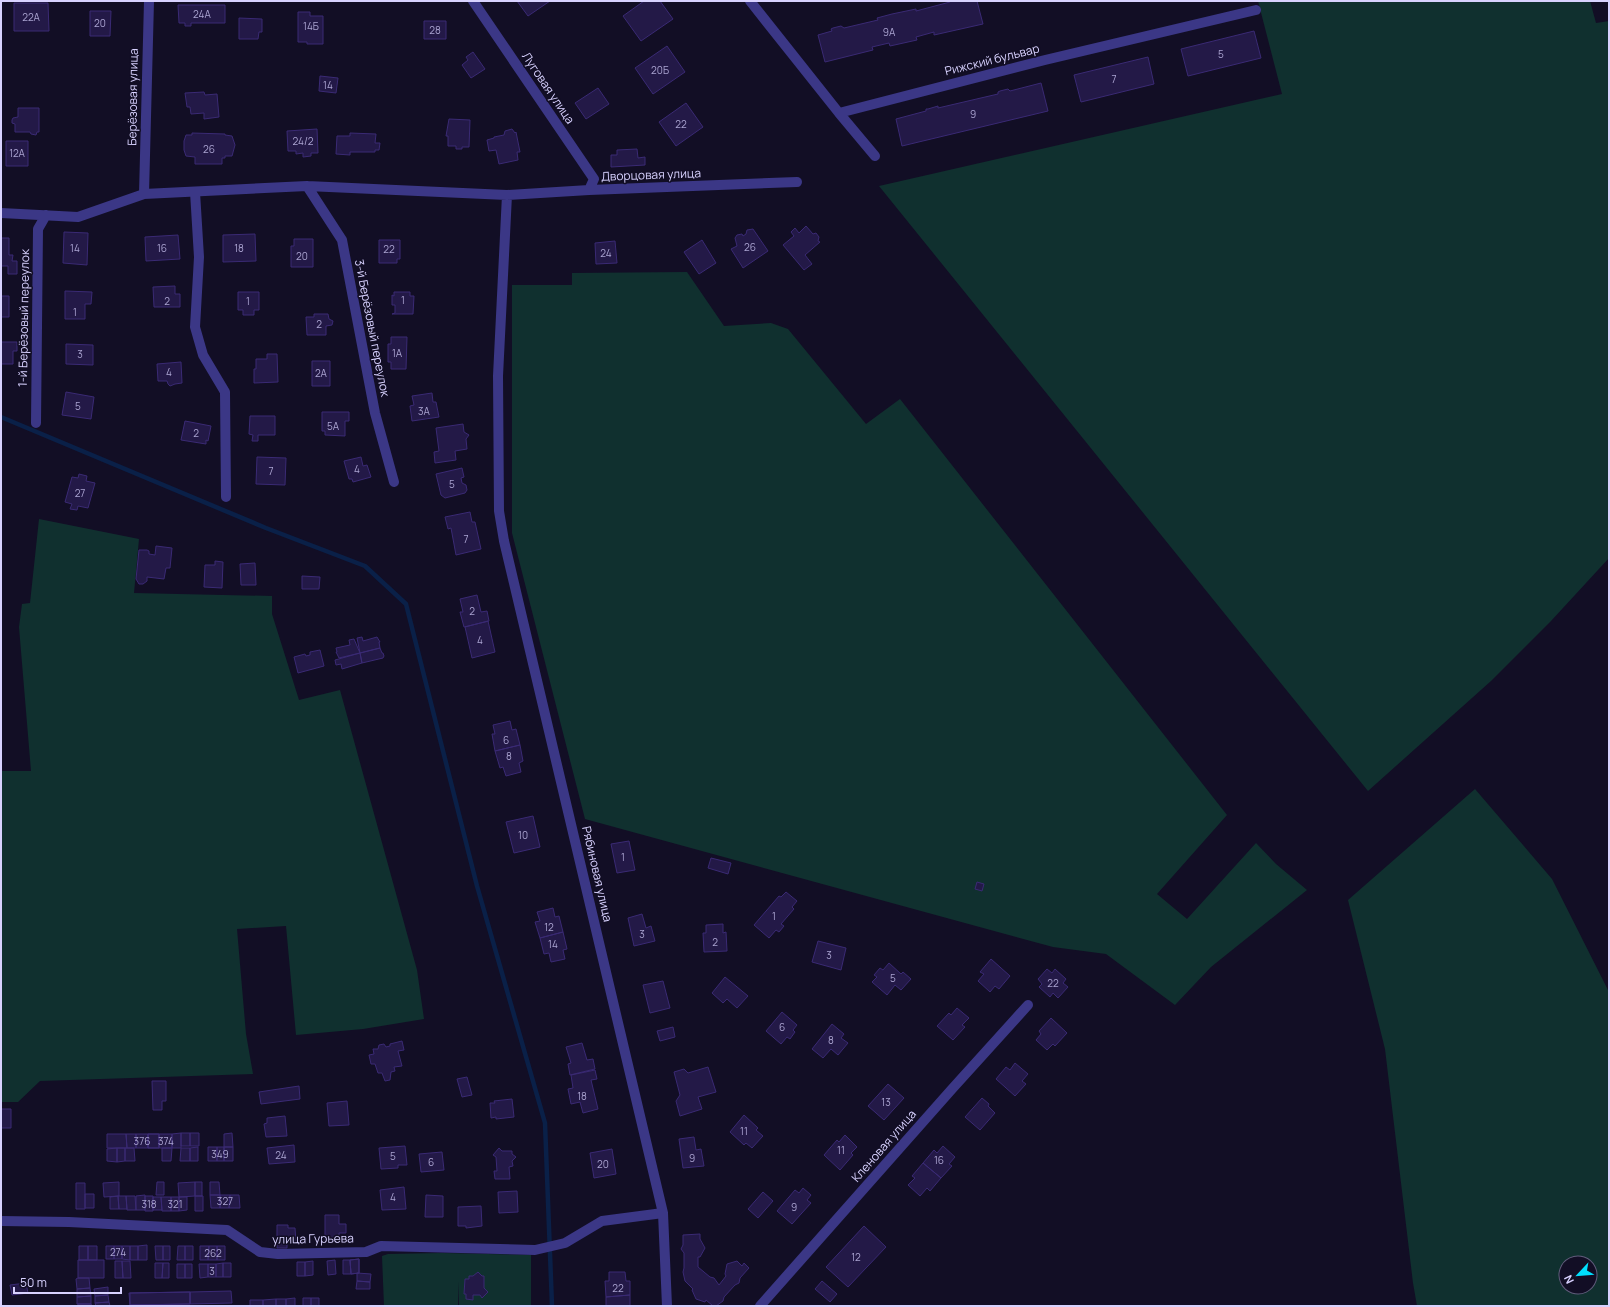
<svg xmlns="http://www.w3.org/2000/svg" width="1610" height="1307" font-family="Manrope,sans-serif">
  <style>
    .green { fill: #10302f; fill-rule: evenodd }
    .lines { fill: none; stroke-linecap: round; stroke-linejoin: round }
    .stream { stroke: #0a2048; stroke-width: 4.5 }
    .building { fill: #231947; stroke: #3a2a74 }
    .minor { stroke: #3b3786; stroke-width: 10 }
    .labels { text-anchor: middle; stroke-width: 3; stroke-linejoin: round; paint-order: stroke }
    .number-label { font-size: 10px; fill: #aba4d1 }
    .street-label { font-size: 12px; fill: #d8d2ff; stroke: #120e25 }
  </style>
  <rect width="100%" height="100%" fill="#120e25"/>
  <path class="green" d="M1258,1H1590L1596,23L1609,21V558L1551,621L1491,681L1368,791L879,186L1282,94Z
    M687,272L724,326L771,323L788,329L866,424L900,399L1227,815L1157,894L1187,919L1256,843L1276,864L1307,890L1211,967L1175,1005L1106,954L1053,947L585,819L512,533V285H572V273Z
    M39,519L139,539L134,593L272,596V614L299,700L340,690L417,970L424,1019L363,1029L296,1035L286,926L237,929L246,1034L253,1074L40,1081L18,1102H1V771H31L19,627L22,604L30,603Z
    M1475,789L1552,879L1609,992V1306H1417L1413,1283L1385,1049L1348,900ZM1566,1263H1590V1287H1566Z
    M442,1253L531,1255V1306H459L458,1281V1306H384L382,1256L388,1254Z"/>
  <g class="lines">
    <path class="stream" d="M1,417L266,528L365,566L406,604L477,886L545,1123L552,1306"/>
  </g>
  <path class="building" d="M517,1H550L528,16Z
    M644,1H660L673,19L641,41L623,16Z
    M950,1H977L983,24L934,35V32L916,37L917,40L890,46L889,43L872,47L873,50L825,62L818,35L832,31L831,29L833,28L841,26L844,28L878,20L877,18L892,14L916,9V11L950,2Z
    M14,3H48L49,31H14Z
    M178,5H225V23H191V26H185V23H179Z
    M90,11H111L110,36H90Z
    M298,12H310V16H323V44H307V42H298Z
    M239,18L262,19V32H259L258,39H239Z
    M424,21H446V39H424Z
    M1254,31L1261,58L1188,76L1181,49Z
    M667,46L685,72L653,94L635,68Z
    M473,52L485,69L471,78L462,65L468,60L466,57Z
    M1148,57L1154,84L1081,102L1074,75Z
    M320,76L338,78L336,93L319,91Z
    M1041,83L1048,111L902,146L896,119L926,111V109H928L938,106V108L998,94V92L1000,91L1008,89L1010,91Z
    M598,88L609,104L586,119L575,103Z
    M204,92L205,95L217,94L219,117L204,119V113L191,114L190,107H187L185,93Z
    M686,103L703,127L676,146L659,122Z
    M18,108H39V132H37L36,135L31,134L30,132H15V124L12,123V120L13,118L18,117Z
    M449,119L470,120L469,147H462V149H456V146H448V136H446Z
    M317,129L318,153H311V156L303,157V153L296,154V151H288L287,131Z
    M512,129L515,133L516,132L520,152H517L518,160L499,164L496,150L489,151L487,140L494,138V137L504,135L505,131Z
    M192,133L225,134V135L232,136L235,145L232,156H225V158H222V164H195V157L186,156L184,150V141L186,135H192Z
    M350,133L376,134L375,143H380L379,150H375V152H350V155L336,154L337,136H350Z
    M6,141H28V166H6Z
    M637,149L638,158L645,157V165L611,167V155H617V150Z
    M806,226L813,234L816,233L819,237L818,241L820,242L805,255L812,264L804,270L783,245L794,236L791,232L795,228L799,233Z
    M753,229L768,251L743,268L731,249L737,246L735,238L737,235L742,234L743,236L746,234L747,230Z
    M64,232L88,233L87,265L63,263Z
    M255,234L256,261L223,262V235Z
    M178,235L180,259L146,261L145,237Z
    M1,238H9V255H13L12,261H17V274H8V266H1Z
    M294,239H313V267H291V246H294Z
    M379,240H400V259H397V263H379Z
    M702,240L716,263L699,274L684,252Z
    M615,241L617,263L596,264L595,243Z
    M175,286V294H180V307H154L153,287Z
    M65,291L92,292L91,304H85V319H65Z
    M238,292H259V310H254V315H243V310H238Z
    M394,292H410V296H414L413,314H392L395,313V305H392V295L394,296Z
    M1,296H9V317H1Z
    M314,314H328L329,319L333,321L332,325L326,326V335H307L306,317H314Z
    M391,337H407L406,369H391V362H388V344H391Z
    M1,342H17V351H13V364H1Z
    M66,344L93,345V365L66,364Z
    M267,354H277L278,382L254,383V369H256V359H267Z
    M312,361H330V386H312Z
    M181,362L182,383L175,384L170,386L168,384L167,381H158L157,364Z
    M66,392L94,397L91,419L62,415Z
    M432,393L433,402H436L439,417L412,421L410,406L414,405L412,396Z
    M322,412H349V421H345V436L325,435V431H322Z
    M250,416H275V435H258V441H252L253,435L249,434Z
    M185,421L211,426L208,441L206,440V444L181,440Z
    M463,424L464,432L469,435L466,439L467,449L455,451L456,460L435,463L434,452L439,451L436,428Z
    M257,457L286,458L285,485L256,484Z
    M361,457L363,466L367,465L371,477L353,482L352,479H349L344,461Z
    M462,468L464,477L461,478L462,483L466,485L467,490L465,493L445,498L441,495L436,474Z
    M79,474L87,476L86,481L95,483L88,508L78,506L77,510L70,509L72,504L65,502L72,477L78,478Z
    M470,512L472,522H475L481,549L456,555L451,528L448,529L445,517Z
    M156,546L172,548L170,568H166L164,579L147,577V581L143,584H139L136,579L139,550H147L149,551V554L155,555Z
    M215,561L223,562L222,588L204,587L205,565H215Z
    M255,563L256,585H241L240,564Z
    M302,576L320,577L319,589H302Z
    M477,595L481,612L487,611L489,621L464,627L460,612H463L460,599Z
    M488,621L495,652L472,658L465,627Z
    M362,637L363,641L377,637L380,642H379L380,648L360,653L357,638Z
    M354,639L360,653L339,658L336,652H337L336,648L350,645L349,640Z
    M380,648L382,653H383L384,656L383,658L362,663L360,653Z
    M320,650L324,666L298,673L294,657L305,654L306,656L310,655V652Z
    M360,653L362,663L342,669L341,664L336,665L335,660Z
    M510,721L512,730L516,729L520,745L495,751L492,734H495L493,725Z
    M520,745L523,761L519,763L521,772L506,776L503,767L500,768L495,751Z
    M533,816L540,847L514,853L506,822Z
    M629,841L635,870L617,873L611,844Z
    M711,858L731,863L728,874L708,868Z
    M977,882L984,884L982,891L975,889Z
    M786,892L797,901L792,907L794,909L781,924L784,926L779,932L776,930L769,938L754,925L779,896L781,897Z
    M553,908L555,917L559,916L563,932L540,938L535,922L540,921L537,912Z
    M642,914L646,928L651,926L655,941L634,946L628,918Z
    M723,924V933L726,932L727,951L704,952L703,933H706V925Z
    M563,932L567,949L563,950L565,959L551,962L549,953L544,954L540,938Z
    M818,941L846,948L841,970L812,962Z
    M991,959L1010,976L999,989L995,986L990,992L978,981L984,974L980,972Z
    M889,963L901,974L903,972L911,979L901,990L895,985L887,995L872,982L877,977L874,975L880,968L883,970Z
    M1047,969L1052,973L1055,969L1066,979L1063,983L1068,987L1058,998L1053,993L1050,997L1039,987L1042,984L1038,979Z
    M725,977L748,996L737,1008L727,999L723,1003L712,993Z
    M663,981L670,1008L650,1013L643,985Z
    M957,1008L969,1018L962,1025L965,1027L953,1040L937,1026L949,1013L951,1015Z
    M782,1012L797,1025L793,1030L795,1032L790,1039L787,1037L781,1044L766,1031Z
    M1051,1018L1067,1033L1055,1046L1053,1044L1047,1050L1036,1040L1041,1034L1039,1031Z
    M832,1024L844,1034L841,1038L848,1043L838,1055L831,1049L823,1058L812,1049Z
    M673,1027L675,1037L660,1041L657,1031Z
    M402,1041L404,1050L398,1051L402,1066L394,1067L395,1071L391,1072L390,1080L385,1081L382,1073H378L375,1064H371L369,1055L374,1054L373,1049H378L379,1045L384,1044L386,1047L390,1046V1044Z
    M582,1043L587,1060L593,1059L595,1069L570,1075L568,1064L571,1063L566,1047Z
    M1015,1063L1028,1074L1022,1081L1026,1084L1015,1096L996,1079L1006,1067L1010,1070Z
    M708,1067L716,1092L698,1097L702,1109L680,1116L676,1101L680,1095L674,1072L684,1069L688,1073Z
    M595,1070L597,1079L591,1080L598,1109L583,1113L580,1102L571,1104L568,1089L573,1088L571,1075Z
    M467,1077L472,1095L462,1097L457,1079Z
    M152,1081H166V1101H162V1110H153Z
    M888,1084L904,1098L884,1120L868,1106Z
    M299,1086L300,1099L261,1104L259,1092Z
    M982,1098L989,1104L988,1106L995,1113L980,1130L965,1117Z
    M512,1099L514,1117L496,1119V1117L491,1118L490,1103H495L494,1101Z
    M347,1101L349,1125L329,1126L327,1103Z
    M1,1109H11V1128H1Z
    M744,1115L758,1128L756,1130L763,1136L752,1148L746,1143L744,1145L730,1132Z
    M285,1116L287,1136L266,1137L264,1124L267,1123V1118Z
    M181,1133V1148H172V1134Z
    M181,1133H190V1146H181Z
    M190,1133H199V1146H190Z
    M232,1133L233,1147H224V1134Z
    M107,1134H126L127,1148H107Z
    M126,1134H136V1148H127Z
    M136,1134H148V1148H136Z
    M148,1134H159V1148H148Z
    M148,1134H159V1148H148Z
    M159,1134H172V1148H159Z
    M845,1135L857,1147L851,1153L853,1155L840,1170L824,1155L837,1140L839,1142Z
    M694,1137L696,1150L701,1149L704,1166L683,1168L679,1139Z
    M294,1145L295,1162L269,1164L267,1148Z
    M405,1146L407,1165H398V1168L381,1169L379,1148Z
    M943,1146L955,1157L949,1164L952,1166L941,1178L923,1163L934,1150L937,1153Z
    M198,1147V1161H190V1148Z
    M208,1147H217V1161H208Z
    M217,1147H224V1161H217Z
    M224,1147H233V1161H224Z
    M117,1148V1162L107,1161V1149Z
    M117,1148H125V1161L117,1162Z
    M125,1148H134L135,1161H125Z
    M162,1148H172L171,1161H162Z
    M181,1148H190V1161H180Z
    M499,1148L502,1151H512V1154L516,1157L512,1161L513,1166L509,1167L510,1179H495L494,1171H497L496,1157L493,1155Z
    M612,1149L616,1174L594,1178L590,1153Z
    M442,1152L444,1170L421,1172L419,1154Z
    M923,1163L941,1178L930,1191L927,1188L920,1196L908,1185L915,1178L912,1176Z
    M119,1182V1196L104,1197L103,1183Z
    M157,1182H164V1195H156Z
    M195,1182H202V1196H195Z
    M195,1182V1196L179,1197L178,1183Z
    M210,1182H219L220,1195H210Z
    M76,1183H85V1209H76Z
    M404,1187L406,1209L382,1210L380,1190Z
    M803,1188L811,1195L807,1200L811,1203L792,1224L777,1211L795,1190L799,1193Z
    M517,1191L518,1212L499,1213L498,1192Z
    M763,1192L773,1201L758,1218L748,1209Z
    M85,1194H94V1208H85Z
    M145,1195V1210H136V1196Z
    M210,1195H220V1208H211Z
    M220,1195H230L229,1208H220Z
    M230,1195H239L240,1208H229Z
    M426,1195L443,1196V1217H425Z
    M118,1196H126L127,1209H119Z
    M118,1196L119,1209H110V1197Z
    M126,1196H135L136,1210H127Z
    M145,1196H153V1211H145Z
    M195,1196H203V1211H195Z
    M153,1197H161L162,1210H153Z
    M161,1197H171V1211H162Z
    M171,1197H179V1211H171Z
    M179,1197H187V1210L179,1211Z
    M481,1206L482,1226L466,1228V1226H458V1207Z
    M325,1215H339V1224H346V1233H339V1242H325Z
    M277,1225H288V1228H295L296,1242H287V1248H277Z
    M864,1226L886,1247L848,1287L826,1267Z
    M700,1234V1239L705,1248L700,1257H698V1267L710,1277L714,1278L719,1285L726,1276L725,1274L727,1264L737,1261L742,1266L744,1263L749,1268L740,1278L739,1283L735,1285L724,1297L723,1301L716,1306H713L706,1300L705,1302L696,1299L692,1290L693,1289L685,1281L683,1272L684,1268V1253L681,1249L683,1245V1235Z
    M147,1245V1260H138V1246Z
    M79,1246H88V1260H79Z
    M88,1246H97V1260H88Z
    M106,1246H114V1259H106Z
    M114,1246H122V1259H114Z
    M122,1246H130V1260L122,1259Z
    M130,1246H138V1260H130Z
    M155,1246H163V1260H156Z
    M163,1246H170V1260H163Z
    M178,1246H185V1260H177Z
    M185,1246H193V1260H185Z
    M200,1246H209L208,1260H200Z
    M209,1246H217V1260H208Z
    M217,1246H225V1260H217Z
    M359,1259V1273L351,1274L350,1260Z
    M359,1259V1273L351,1274L350,1260Z
    M78,1260H104V1278H78Z
    M335,1260L336,1274L328,1275L327,1261Z
    M343,1260H350L351,1274H343Z
    M115,1261H122L123,1278H115Z
    M122,1261H130L131,1278H123Z
    M313,1261V1275L305,1276V1262Z
    M297,1262H305V1276H297Z
    M155,1263H163L162,1278H155Z
    M163,1263H169V1278H162Z
    M223,1263H231V1277H223Z
    M223,1263V1277H216V1264Z
    M177,1264H185V1278H177Z
    M185,1264H192V1278H185Z
    M199,1264H208V1277L200,1278Z
    M208,1264H216V1277H208Z
    M478,1272L482,1276H484V1288L488,1292L482,1298L480,1295H473V1300L466,1299V1294H464L465,1279H469V1276H473Z
    M609,1272H625L626,1281H630V1295L606,1297L605,1281H609Z
    M357,1273L371,1274L370,1282L357,1281Z
    M78,1278H89L90,1288L77,1289L76,1279Z
    M357,1281L370,1282V1289H356Z
    M822,1281L837,1294L830,1302L815,1289Z
    M26,1283L28,1293L12,1295L10,1285Z
    M108,1287V1295L95,1296L94,1289Z
    M90,1288L91,1296L77,1297V1289Z
    M231,1291L232,1303L190,1304V1292Z
    M190,1292V1304L130,1305L129,1293Z
    M190,1292V1304L130,1305V1293Z
    M108,1295L109,1302L95,1303V1296Z
    M630,1295V1306H606V1297Z
    M91,1296V1304H77V1297Z
    M295,1298V1306H286V1299Z
    M303,1298H311V1306H303Z
    M311,1298H319V1306H311Z
    M276,1299V1306H263V1300Z
    M276,1299H286V1306H276Z
    M250,1300H263V1306H250Z
    M109,1302L110,1306H96L95,1303Z
    M78,1304H91L92,1306H78Z"/>
  <g class="lines">
    <path class="minor" d="M473,1L594,179L589,190
      M750,1L839,113L1045,60L1256,10
      M839,113L875,156
      M307,186L342,240L375,413L394,482
      M195,192L199,257L195,327L203,355L225,392L226,497
      M507,195L589,190L797,182
      M1,213L78,217L144,194L149,1
      M36,423L38,229L46,215
      M663,1213L667,1306
      M1,1221L69,1222L227,1230L260,1252L278,1254L366,1252L381,1246L535,1250L565,1243L602,1221L663,1213L504,541L499,511L498,376L507,195L307,186L144,194
      M760,1306L952,1089L1028,1005"/>
  </g>
  <g class="labels">
    <g class="number-label">
      <text x="202" y="18">24А</text>
      <text x="31" y="21">22А</text>
      <text x="100" y="27">20</text>
      <text x="311" y="30">14Б</text>
      <text x="435" y="34">28</text>
      <text x="889" y="36">9А</text>
      <text x="1221" y="58">5</text>
      <text x="660" y="74">20Б</text>
      <text x="1114" y="83">7</text>
      <text x="328" y="89">14</text>
      <text x="973" y="118">9</text>
      <text x="681" y="128">22</text>
      <text x="303" y="145">24/2</text>
      <text x="209" y="153">26</text>
      <text x="17" y="157">12А</text>
      <text x="750" y="251">26</text>
      <text x="75" y="252">14</text>
      <text x="162" y="252">16</text>
      <text x="239" y="252">18</text>
      <text x="389" y="253">22</text>
      <text x="606" y="257">24</text>
      <text x="302" y="260">20</text>
      <text x="403" y="304">1</text>
      <text x="167" y="305">2</text>
      <text x="248" y="305">1</text>
      <text x="75" y="316">1</text>
      <text x="319" y="328">2</text>
      <text x="397" y="357">1А</text>
      <text x="80" y="358">3</text>
      <text x="169" y="376">4</text>
      <text x="321" y="377">2А</text>
      <text x="78" y="410">5</text>
      <text x="424" y="415">3А</text>
      <text x="333" y="430">5А</text>
      <text x="196" y="437">2</text>
      <text x="357" y="473">4</text>
      <text x="271" y="475">7</text>
      <text x="452" y="488">5</text>
      <text x="80" y="497">27</text>
      <text x="466" y="543">7</text>
      <text x="472" y="615">2</text>
      <text x="480" y="644">4</text>
      <text x="506" y="744">6</text>
      <text x="509" y="760">8</text>
      <text x="523" y="839">10</text>
      <text x="623" y="861">1</text>
      <text x="774" y="920">1</text>
      <text x="549" y="931">12</text>
      <text x="642" y="938">3</text>
      <text x="715" y="946">2</text>
      <text x="553" y="948">14</text>
      <text x="829" y="959">3</text>
      <text x="893" y="982">5</text>
      <text x="1053" y="987">22</text>
      <text x="782" y="1031">6</text>
      <text x="831" y="1044">8</text>
      <text x="582" y="1100">18</text>
      <text x="886" y="1106">13</text>
      <text x="744" y="1135">11</text>
      <text x="142" y="1145">376</text>
      <text x="166" y="1145">374</text>
      <text x="841" y="1154">11</text>
      <text x="220" y="1158">349</text>
      <text x="281" y="1159">24</text>
      <text x="393" y="1160">5</text>
      <text x="692" y="1162">9</text>
      <text x="939" y="1164">16</text>
      <text x="431" y="1166">6</text>
      <text x="603" y="1168">20</text>
      <text x="393" y="1201">4</text>
      <text x="225" y="1205">327</text>
      <text x="149" y="1208">318</text>
      <text x="175" y="1208">321</text>
      <text x="794" y="1211">9</text>
      <text x="118" y="1256">274</text>
      <text x="213" y="1257">262</text>
      <text x="856" y="1261">12</text>
      <text x="212" y="1275">3</text>
      <text x="618" y="1292">22</text>
    </g>
    <g class="street-label">
      <text transform="translate(992 60) rotate(-14)" y="4">Рижский бульвар</text>
      <text transform="translate(548 88) rotate(56)" y="4">Луговая улица</text>
      <text transform="translate(133 97) rotate(-89)" y="4">Берёзовая улица</text>
      <text transform="translate(651 175) rotate(-2)" y="4">Дворцовая улица</text>
      <text transform="translate(24 318) rotate(-89)" y="4">1-й Берёзовый переулок</text>
      <text transform="translate(372 328) rotate(79)" y="4">3-й Берёзовый переулок</text>
      <text transform="translate(597 874) rotate(77)" y="4">Рябиновая улица</text>
      <text transform="translate(884 1146) rotate(-49)" y="4">Кленовая улица</text>
      <text transform="translate(313 1239) rotate(-1)" y="4">улица Гурьева</text>
    </g>
  </g>
  <rect width="1610" height="1307" fill="none" stroke="#d8d2ff" stroke-width="4"/>
  <g transform="translate(1578 1275) rotate(244)"><circle r="19" fill="#120e25" stroke="#615c7c"/>
  <path d="M0-3L7 15L0 10L-7 15Z" fill="#00dffd"/>
  <text y="-6" font-size="11" font-weight="bold" text-anchor="middle" fill="#d8d2ff">N</text>
  </g>
  <path d="M14 1287v6h107v-6" fill="none" stroke="#d8d2ff" stroke-width="2"/>
  <text x="20" y="1287" font-size="12" fill="#d8d2ff" stroke="#120e25" stroke-width="3" paint-order="stroke">50 m</text>
</svg>
